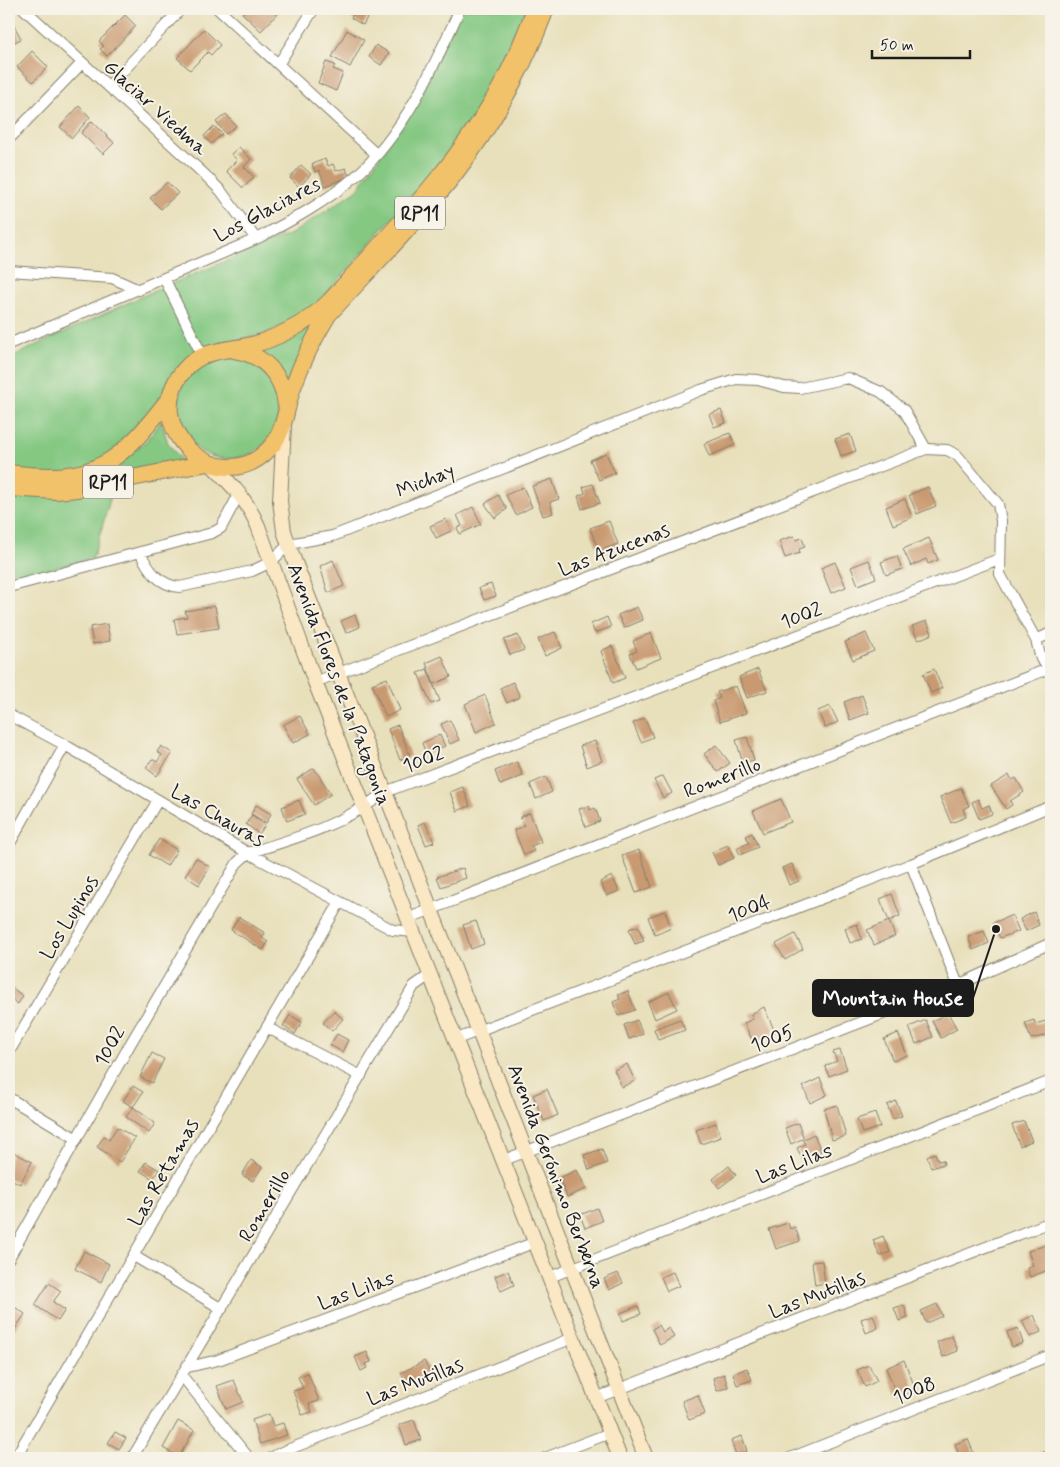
<svg xmlns="http://www.w3.org/2000/svg" width="1060" height="1467" font-family="Mynerve,sans-serif">
  <style>
    .green { fill: #84c882; stroke: #50724f }
    .building { fill: #c99a71 }
    .lines { fill: none; stroke-linecap: round; stroke-linejoin: round }
    .street-casing { stroke: #827e6c; stroke-width: 12 }
    .secondary-casing { stroke: #827e6c; stroke-width: 16 }
    .primary-casing { stroke: #827e6c; stroke-width: 18 }
    .street { stroke: #fff; stroke-width: 10 }
    .secondary { stroke: #fae7c3; stroke-width: 14 }
    .primary { stroke: #f2c26a; stroke-width: 16 }
    .labels { text-anchor: middle; stroke-width: 4; stroke-linejoin: round; paint-order: stroke }
    .shield { fill: #f7f3e8; stroke: #5e5c59; stroke-width: 1 }
    .shield-label { font-size: 19px; font-weight: bold; fill: #1c1c1c }
    .street-label { font-size: 20px; fill: #1c1c1c; stroke: #f7f3e8 }
    .leader { fill: none; stroke: #1c1c1c; stroke-width: 2 }
    .callout-dot { fill: #1c1c1c; stroke: #f7f3e8; stroke-width: 2 }
    .callout { fill: #1c1c1c; stroke: #1c1c1c; stroke-width: 2 }
    .callout-label { font-size: 21px; text-anchor: middle; font-weight: bold; fill: #fff }
  </style>
  <rect width="100%" height="100%" fill="#f7f3e8"/>
  <filter id="ink" filterUnits="userSpaceOnUse"><feTurbulence type="fractalNoise" baseFrequency=".02" numOctaves="2"/><feDisplacementMap in="SourceGraphic" scale="10" xChannelSelector="R" yChannelSelector="G"/><feConvolveMatrix kernelMatrix="1 2 1 2 8 2 1 2 1" color-interpolation-filters="sRGB"/></filter>
  <filter id="wash" filterUnits="userSpaceOnUse"><feTurbulence type="fractalNoise" baseFrequency=".0096" numOctaves="4" result="noise"/><feDisplacementMap in="SourceGraphic" scale="20" xChannelSelector="R" yChannelSelector="G"/><feGaussianBlur stdDeviation="1.12" result="paint"/><feColorMatrix in="noise" values="0 0 0 0 0 0 0 0 0 0 0 0 0 0 0 0 0 1.4 0 .05"/><feComposite in="paint" operator="in"/></filter>
  <g filter="url(#wash)">
    <rect width="100%" height="100%" fill="#e8e0bb"/>
    <path class="green" d="M462,9H526L494,82L466,128L450,151L324,297L311,310L268,333L208,347L165,394L123,460L147,440L161,421L168,443L183,462L114,476L111,496L93,558L9,580V358L147,294L293,233L357,190L378,159Z
      M320,319L287,386L255,350Z
      M177 408a51 51 0 1 1 102 0a51 51 0 1 1-102 0Z"/>
    <g id="blocks">
      <path class="building" d="M247,9H278L280,11L261,31L242,13Z
        M356,9H372L363,25L351,18Z
        M125,15L136,26L107,56L100,49L104,46L99,41Z
        M13,23L21,39L9,45V25Z
        M204,29L220,45L211,55L208,52L190,70L177,58Z
        M347,30L364,40L350,67L332,57Z
        M376,45L389,53L381,65L369,57Z
        M32,51L48,67L33,82L17,67Z
        M326,62L335,65L333,69L343,73L336,91L318,83Z
        M79,106L90,117L72,138L60,127Z
        M226,114L236,126L226,134L216,122Z
        M92,121L114,143L103,154L81,133Z
        M214,126L222,134L211,144L204,136Z
        M239,147L251,159L244,167L254,177L243,188L226,171L237,160L231,154Z
        M325,159L328,166L333,164L336,171L346,168L349,177L325,186L319,170L315,172L312,164Z
        M301,165L311,174L299,187L290,178Z
        M167,182L178,193L161,209L150,198Z
        M721,410L726,423L714,427L709,414Z
        M730,433L735,445L709,456L704,444Z
        M850,434L856,451L841,456L835,439Z
        M606,453L615,473L599,480L590,460Z
        M552,479L559,499L550,502L553,513L543,516L532,486Z
        M593,484L600,503L582,509L578,496L585,493L583,487Z
        M523,487L532,507L516,515L506,495Z
        M928,487L936,506L917,514L909,495Z
        M498,495L507,509L495,518L485,504Z
        M905,499L912,517L893,525L886,507Z
        M473,507L481,524L460,534L457,528L462,526L457,515Z
        M446,519L451,531L436,538L430,526Z
        M609,521L618,544L599,551L590,528Z
        M794,536L796,540L802,538L805,547L799,549L800,553L785,558L779,541Z
        M929,538L938,560L928,564L926,559L911,566L903,549Z
        M897,556L902,569L886,575L881,562Z
        M333,560L344,586L328,593L320,566Z
        M869,560L876,578L858,585L851,567Z
        M835,562L846,587L831,593L821,568Z
        M491,584L496,596L484,600L479,588Z
        M215,606L219,628L177,634L174,619L187,617L185,611Z
        M637,607L643,620L624,628L618,615Z
        M355,615L360,627L346,633L341,621Z
        M607,617L611,627L595,633L591,624Z
        M927,621L932,634L918,640L912,626Z
        M107,624L110,641L93,644L90,627Z
        M555,632L562,648L545,656L538,639Z
        M651,633L661,658L636,668L630,654L637,651L633,641Z
        M866,633L874,651L853,660L845,642Z
        M518,635L524,650L510,655L504,640Z
        M612,646L625,678L613,683L601,651Z
        M442,656L451,677L434,684L426,663Z
        M427,669L440,701L431,704L418,673Z
        M758,669L767,691L747,698L739,677Z
        M934,669L942,688L931,693L923,674Z
        M387,678L400,710L386,717L372,684Z
        M513,682L520,697L507,703L500,688Z
        M736,686L746,713L720,722L713,701L720,698L717,692Z
        M485,695L496,723L476,732L465,704Z
        M862,695L869,713L850,720L844,702Z
        M830,706L838,722L825,728L818,711Z
        M300,716L310,734L293,743L283,725Z
        M645,718L653,737L641,742L633,723Z
        M450,720L459,740L450,744L441,724Z
        M398,725L410,756L400,760L388,729Z
        M440,735L445,746L426,754L422,743Z
        M747,737L754,760L743,763L736,740Z
        M595,741L602,761L587,767L580,746Z
        M716,745L730,763L718,772L704,754Z
        M161,746L172,753L157,776L146,768L152,759L157,762L162,755L157,752Z
        M517,762L523,776L500,785L495,771Z
        M314,768L331,794L314,805L297,779Z
        M1009,775L1012,780L1016,778L1024,792L1010,801L1012,805L1006,809L991,786Z
        M663,776L672,793L663,798L654,780Z
        M546,777L552,792L536,799L530,784Z
        M463,787L470,806L457,811L450,792Z
        M961,788L969,806L963,809L966,817L951,823L940,797Z
        M781,799L791,822L763,833L753,811Z
        M978,799L982,808L989,805L992,814L979,819L972,802Z
        M299,800L305,814L287,821L282,807Z
        M256,805L271,814L266,823L251,814Z
        M589,806L590,810L595,808L600,821L586,827L579,809Z
        M530,813L541,842L531,846L534,851L524,855L514,830L524,826L520,817Z
        M252,815L265,825L259,834L246,824Z
        M425,822L434,842L426,845L418,825Z
        M752,833L758,847L740,855L737,848L749,843L746,836Z
        M159,839L177,850L167,866L149,855Z
        M728,845L734,858L718,865L712,852Z
        M639,850L652,887L636,893L622,856Z
        M196,858L210,867L199,885L185,876Z
        M792,864L799,881L789,885L782,868Z
        M463,868L466,878L441,887L437,877Z
        M612,876L619,891L607,896L600,882Z
        M892,894L900,916L889,921L895,936L874,945L867,930L889,921L880,899Z
        M665,911L671,928L655,935L648,917Z
        M1034,912L1039,925L1026,931L1020,919Z
        M1012,915L1019,931L1000,938L993,923Z
        M239,917L265,933L262,938L268,942L263,950L231,930Z
        M476,921L484,944L471,949L463,925Z
        M857,924L862,939L850,943L845,928Z
        M638,926L644,941L635,944L629,929Z
        M984,931L989,943L973,950L968,937Z
        M795,934L803,949L785,960L776,944Z
        M9,986L23,996L18,1004L9,998Z
        M628,991L635,1010L618,1016L613,1002L620,999L618,995Z
        M669,992L677,1009L655,1019L648,1002Z
        M764,1007L775,1032L753,1042L744,1023L753,1019L751,1014Z
        M334,1011L343,1019L332,1031L323,1023Z
        M948,1013L957,1029L941,1038L932,1021Z
        M290,1015L302,1022L295,1034L283,1026Z
        M680,1019L685,1030L658,1040L654,1029Z
        M637,1020L643,1034L629,1039L624,1025Z
        M926,1020L933,1037L916,1044L909,1027Z
        M1034,1020L1035,1024L1046,1021L1051,1034L1031,1039L1025,1023Z
        M898,1033L907,1055L893,1061L884,1039Z
        M337,1034L348,1040L342,1052L330,1045Z
        M840,1050L847,1069L829,1076L825,1066L837,1061L833,1052Z
        M152,1053L164,1059L152,1083L140,1077Z
        M627,1064L635,1081L622,1087L614,1070Z
        M820,1078L827,1095L810,1103L803,1086Z
        M133,1086L143,1092L133,1107L155,1123L149,1133L126,1117L133,1107L123,1101Z
        M547,1089L558,1115L544,1121L533,1095Z
        M896,1101L902,1116L893,1119L887,1105Z
        M837,1105L846,1136L832,1140L824,1109Z
        M875,1113L880,1127L862,1133L857,1119Z
        M1024,1121L1032,1141L1020,1146L1012,1125Z
        M716,1123L721,1137L701,1144L696,1130Z
        M798,1123L804,1139L814,1134L821,1151L803,1160L797,1148L805,1144L802,1139L791,1144L785,1128Z
        M117,1127L135,1138L120,1162L97,1147L104,1136L109,1140Z
        M602,1149L607,1163L589,1170L584,1155Z
        M13,1152L32,1162L20,1184L9,1178V1159Z
        M935,1153L938,1161L943,1160L944,1164L931,1168L927,1156Z
        M251,1160L262,1167L253,1181L242,1175Z
        M146,1162L159,1170L153,1179L140,1171Z
        M729,1166L736,1175L719,1188L713,1179Z
        M577,1170L586,1189L567,1197L559,1178Z
        M597,1208L602,1221L585,1228L580,1215Z
        M788,1223L790,1229L795,1227L800,1241L776,1249L769,1229Z
        M883,1236L890,1252L880,1256L873,1240Z
        M1046,1245L1051,1259V1269L1030,1277L1027,1268L1033,1265L1028,1251Z
        M84,1251L109,1264L101,1282L75,1269Z
        M822,1261L825,1283L815,1285L812,1262Z
        M508,1271L514,1285L501,1291L495,1276Z
        M673,1272L679,1286L667,1291L661,1277Z
        M618,1273L623,1283L609,1290L604,1279Z
        M49,1283L61,1291L53,1302L65,1310L58,1321L35,1305Z
        M10,1304L25,1314L13,1332L9,1329Z
        M937,1304L942,1316L926,1323L921,1311Z
        M904,1305L908,1318L899,1321L894,1308Z
        M638,1306L641,1314L623,1321L620,1313Z
        M873,1315L878,1328L866,1333L861,1319Z
        M1034,1315L1041,1332L1030,1337L1022,1321Z
        M659,1325L663,1332L669,1328L674,1337L660,1345L652,1329Z
        M1018,1328L1023,1343L1012,1347L1007,1332Z
        M952,1336L958,1351L943,1357L937,1342Z
        M367,1352L371,1362L365,1364L367,1368L361,1371L355,1357Z
        M904,1360L916,1390L898,1398L886,1368Z
        M424,1361L430,1372L407,1385L401,1373Z
        M869,1365L877,1381L865,1387L857,1370Z
        M747,1368L752,1380L737,1385L733,1374Z
        M308,1373L319,1401L309,1404L312,1412L302,1415L293,1391L303,1388L298,1377Z
        M724,1374L728,1387L717,1391L713,1378Z
        M234,1380L243,1402L226,1409L217,1386Z
        M698,1395L705,1414L689,1420L682,1401Z
        M269,1414L273,1426L283,1423L287,1435L260,1444L252,1420Z
        M414,1420L421,1440L406,1445L399,1425Z
        M178,1421L194,1430L179,1457L163,1448Z
        M115,1432L126,1438L119,1449L108,1443Z
        M742,1436L747,1451L736,1455L731,1440Z
        M968,1439L974,1454L960,1458L955,1444Z
        M1051,1449V1458H1042L1040,1454Z"/>
    </g>
  </g>
  <g filter="url(#ink)">
    <use href="#blocks" fill-opacity="0" stroke="#827e6c" stroke-width="1"/>
    <g class="lines">
      <defs>
        <path id="street" d="M24,9L205,175L221,191L256,239
          M218,9L376,154
          M279,63L314,9
          M109,86L181,9
          M9,139L82,63
          M9,271L112,278L139,290
          M164,278L202,355
          M9,344L256,239C291,221 326,202 356,176C404,134 434,66 460,9
          M140,552C149,571 159,585 180,587L252,571L271,562L289,544L333,536L701,390L736,379L758,380L784,387L800,388L848,378L881,392L904,410L926,449
          M9,587L212,533L221,528L240,492
          M1036,640L1051,633
          M315,682L926,449L947,450L957,455L998,504L1001,521L1000,574L1036,640L1041,659L1051,670
          M9,715L65,745L248,853L393,930L414,932
          M9,845L65,745
          M911,864L958,985
          M409,918L1048,669
          M268,1028L361,1076
          M457,1039L911,864L1051,806
          M9,1052L158,800
          M9,1098L77,1139
          M504,1160L958,985L1051,943
          M134,1256L222,1309
          M9,1258L132,1041L237,863L248,853C297,838 345,824 385,792L999,559
          M550,1277L1051,1081
          M188,1367L218,1360L536,1242
          M182,1376L249,1458
          M596,1398L1051,1222
          M15,1458L340,902
          M132,1458L414,986L431,974
          M271,1458L282,1452L573,1338
          M545,1458L610,1433
          M790,1458L1051,1355"/>
        <path id="secondary" d="M284,425L280,501L284,531L294,560L646,1458
          M210,463C231,484 246,498 258,526L315,682L620,1458"/>
        <path id="primary" d="M535,9C523,41 510,73 492,102C449,175 386,237 330,301C310,321 284,335 256,344C231,351 204,348 186,368C134,424 218,503 269,449C286,431 285,409 293,387C302,362 314,338 328,315C369,270 412,227 450,180C491,128 523,70 546,9
          M234,350C263,354 283,375 286,405
          M9,473C96,485 120,463 171,396
          M9,488L56,491L77,489L207,463"/>
      </defs>
      <use href="#street" class="street-casing"/>
      <use href="#secondary" class="secondary-casing"/>
      <use href="#primary" class="primary-casing"/>
      <use href="#street" class="street"/>
      <use href="#secondary" class="secondary"/>
      <use href="#primary" class="primary"/>
    </g>
  </g>
  <g class="labels">
    <g class="shield">
      <rect x="395" y="196.5" width="50" height="33" rx="4"/>
      <rect x="83" y="465.5" width="50" height="33" rx="4"/>
    </g>
    <g class="shield-label">
      <text x="420" y="220">RP11</text>
      <text x="108" y="489">RP11</text>
    </g>
    <g class="street-label">
      <text transform="translate(156 107) rotate(42)" y="7">Glaciar Viedma</text>
      <text transform="translate(267 209) rotate(-28)" y="7">Los Glaciares</text>
      <text transform="translate(425 480) rotate(-22)" y="7">Michay</text>
      <text transform="translate(614 549) rotate(-21)" y="7">Las Azucenas</text>
      <text transform="translate(801 615) rotate(-21)" y="7">1002</text>
      <text transform="translate(340 684) rotate(69)" y="7">Avenida Flores de la Patagonia</text>
      <text transform="translate(423 759) rotate(-21)" y="7">1002</text>
      <text transform="translate(722 777) rotate(-21)" y="7">Romerillo</text>
      <text transform="translate(218 815) rotate(30)" y="7">Las Chauras</text>
      <text transform="translate(749 908) rotate(-21)" y="7">1004</text>
      <text transform="translate(69 917) rotate(-59)" y="7">Los Lupinos</text>
      <text transform="translate(772 1038) rotate(-21)" y="7">1005</text>
      <text transform="translate(109 1046) rotate(-61)" y="7">1002</text>
      <text transform="translate(794 1163) rotate(-21)" y="7">Las Lilas</text>
      <text transform="translate(163 1172) rotate(-60)" y="7">Las Retamas</text>
      <text transform="translate(557 1176) rotate(69)" y="7">Avenida Gerónimo Berberna</text>
      <text transform="translate(264 1205) rotate(-59)" y="7">Romerillo</text>
      <text transform="translate(356 1290) rotate(-20)" y="7">Las Lilas</text>
      <text transform="translate(817 1294) rotate(-21)" y="7">Las Mutillas</text>
      <text transform="translate(415 1381) rotate(-21)" y="7">Las Mutillas</text>
      <text transform="translate(914 1390) rotate(-22)" y="7">1008</text>
    </g>
  </g>
  <path class="leader" d="M996 929L973 998"/>
  <circle class="callout-dot" cx="996" cy="929" r="5"/>
  <rect class="callout" x="813" y="980" width="160" height="36" rx="5"/>
  <g class="callout-label">
    <text x="893" y="1005">Mountain House</text>
  </g>
  <rect width="1060" height="1467" fill="none" stroke="#f7f3e8" stroke-width="30"/>
  <path d="M872 50v8h98v-8" fill="none" stroke="#1c1c1c" stroke-width="2.5"/>
  <text x="880" y="50" font-size="15" fill="#1c1c1c" stroke="#f7f3e8" stroke-width="4" paint-order="stroke">50 m</text>
</svg>
